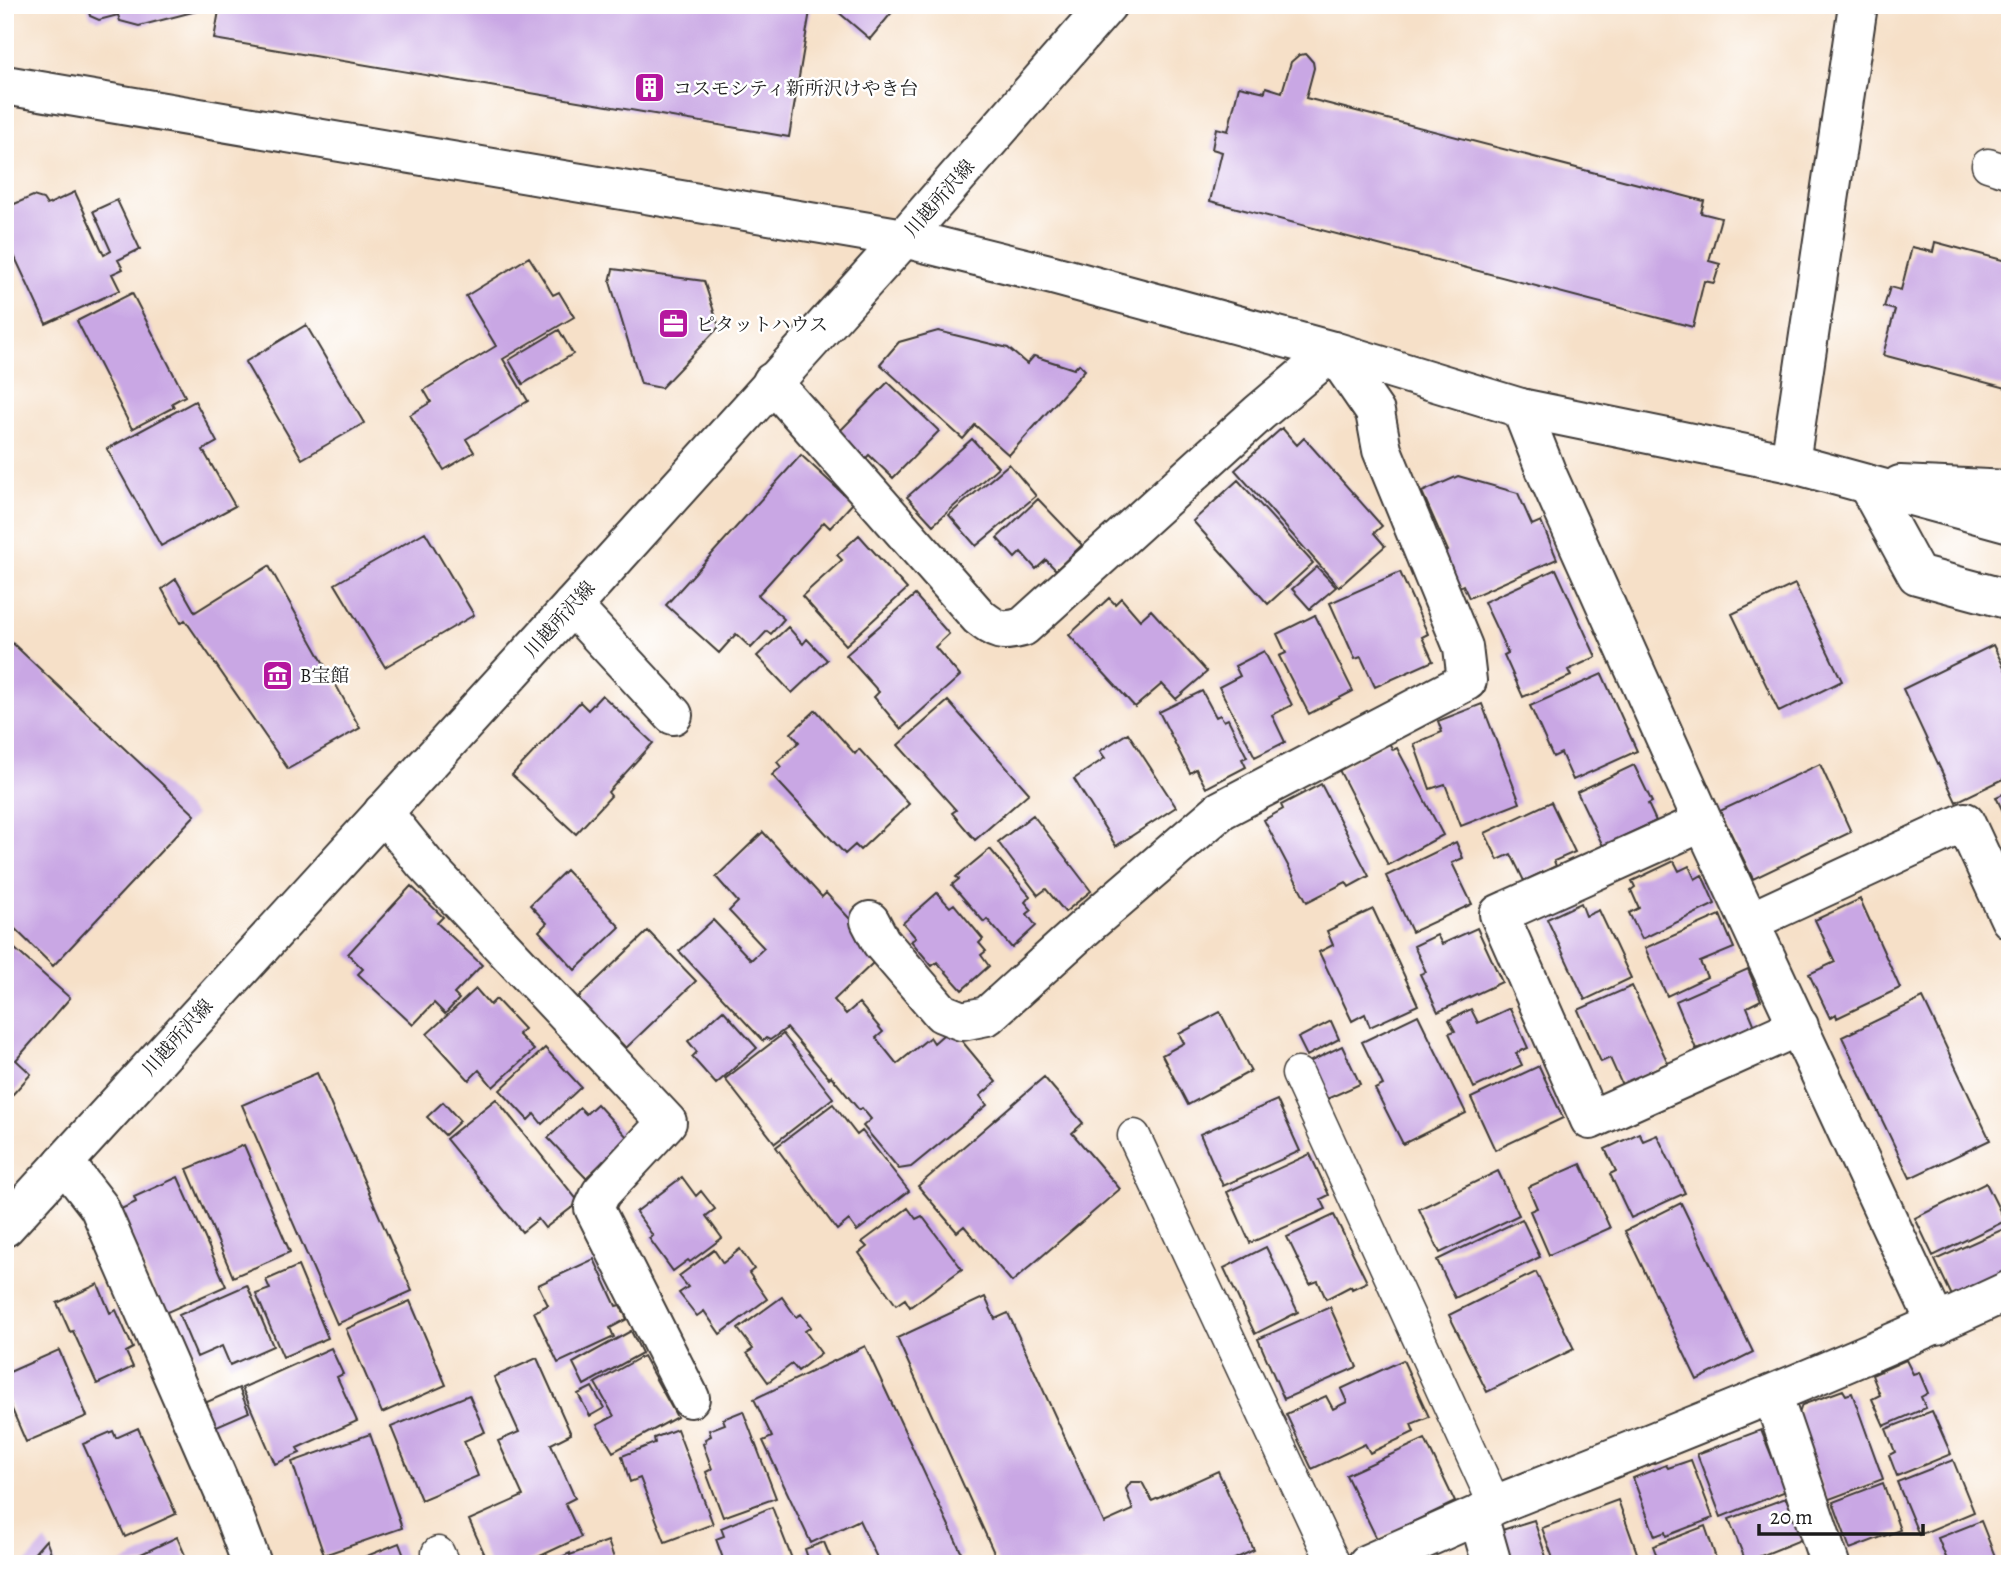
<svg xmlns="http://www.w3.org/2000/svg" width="2015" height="1569" font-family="Alegreya,'Noto Serif JP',serif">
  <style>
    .building { fill: #c9a7e4 }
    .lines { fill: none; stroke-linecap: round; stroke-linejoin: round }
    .service-casing { stroke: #3d3936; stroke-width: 35 }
    .minor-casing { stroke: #3d3936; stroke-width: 42 }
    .tertiary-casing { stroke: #3d3936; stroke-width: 42 }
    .primary-casing { stroke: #3d3936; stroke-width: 42 }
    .service { stroke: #fff; stroke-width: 32 }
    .minor { stroke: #fff; stroke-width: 38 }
    .tertiary { stroke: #fff; stroke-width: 38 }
    .primary { stroke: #fff; stroke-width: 38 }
    .labels { text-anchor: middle; stroke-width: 5; stroke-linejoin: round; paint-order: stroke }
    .poi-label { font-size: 19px; fill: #1c1c1c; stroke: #fff; text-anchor: start }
    .street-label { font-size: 19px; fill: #1c1c1c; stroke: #fff }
  </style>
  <rect width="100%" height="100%" fill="#fff"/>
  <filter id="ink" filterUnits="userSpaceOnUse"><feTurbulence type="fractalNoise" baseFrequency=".0143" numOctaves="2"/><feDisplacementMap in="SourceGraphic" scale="14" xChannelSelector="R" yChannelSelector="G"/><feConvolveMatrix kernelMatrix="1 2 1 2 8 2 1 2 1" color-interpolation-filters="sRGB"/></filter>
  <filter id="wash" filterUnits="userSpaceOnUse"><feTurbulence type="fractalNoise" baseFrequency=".00686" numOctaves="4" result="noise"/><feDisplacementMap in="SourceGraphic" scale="28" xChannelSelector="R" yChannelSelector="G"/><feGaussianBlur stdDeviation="1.57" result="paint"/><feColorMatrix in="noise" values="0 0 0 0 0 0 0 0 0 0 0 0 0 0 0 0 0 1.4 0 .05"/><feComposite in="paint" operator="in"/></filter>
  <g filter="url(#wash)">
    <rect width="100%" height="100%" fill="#f6e0c8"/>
    <g id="blocks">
      <path class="building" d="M87,5H207L208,8L139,26L120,21L118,15L99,20L90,16Z
        M220,5H811L789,137L214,39Z
        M830,5H898L870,39Z
        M1306,54L1313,62L1314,68L1306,98L1704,201L1701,213L1721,218L1709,261L1720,264L1714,283L1704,281L1693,327L1210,201L1222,152L1212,149L1216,128L1228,131L1239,86L1265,92L1266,87L1282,92L1291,62L1299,55Z
        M75,192L104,255L111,251L93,211L117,200L140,249L118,260L123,269L112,274L120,290L46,324L5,236V208L33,196L43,199L47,205Z
        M1935,242L2010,262V389L1883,355L1895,310L1884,307L1890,287L1901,290L1912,247L1933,252Z
        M529,257L553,295L559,292L574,317L503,359L528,401L466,439L474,452L444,470L410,415L431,402L424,390L496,346L466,296Z
        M613,269L704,281L719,327L661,388L641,384L610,282Z
        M132,293L185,396L172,403L174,407L132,429L77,321Z
        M306,325L364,423L302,459L245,362Z
        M559,330L573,354L523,384L509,360Z
        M938,331L1008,348L1027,364L1034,356L1074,369L1079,364L1085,370L1009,455L975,425L963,439L880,364L899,342Z
        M888,382L939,431L893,478L869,455L865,459L838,433Z
        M195,401L217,442L203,450L235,506L161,546L107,449Z
        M1282,428L1297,445L1304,438L1382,526L1374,533L1385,546L1339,587L1235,470Z
        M972,439L998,467L933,525L907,497Z
        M801,455L853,503L830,528L824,522L758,595L784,619L771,634L767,631L751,648L736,634L719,653L666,605Z
        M1009,464L1036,496L976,546L949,515Z
        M1458,476L1518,493L1532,525L1541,521L1557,559L1469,598L1463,585L1457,588L1442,553L1448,551L1422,492Z
        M1238,480L1313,563L1268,604L1193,521Z
        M1038,499L1082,545L1056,570L1046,560L1036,569L1021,552L1015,558L997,538Z
        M425,532L474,615L385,667L335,584Z
        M859,535L907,589L846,645L802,596L842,560L837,555Z
        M269,566L360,728L288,769L185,620L181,623L162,589L176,579L195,612Z
        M1317,567L1336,587L1310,609L1292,589Z
        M1556,569L1596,657L1568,670L1571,676L1523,697L1504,655L1508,653L1484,602Z
        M1400,572L1428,634L1422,637L1433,661L1375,687L1361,657L1355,659L1330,603Z
        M1795,584L1842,681L1779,712L1732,614Z
        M915,595L949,634L935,647L960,676L901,729L874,697L879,692L846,655Z
        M1109,598L1115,604L1121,598L1140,620L1151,610L1207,672L1176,699L1162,684L1135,707L1069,635Z
        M1315,615L1353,691L1309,714L1279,656L1286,653L1277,634Z
        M788,627L803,644L807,639L827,660L792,693L757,656Z
        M5,636L195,815L53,966L5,919Z
        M1993,645L2010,679V776L1956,802L1903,689Z
        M1264,651L1292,705L1272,715L1285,742L1255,757L1219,687L1240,676L1235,666Z
        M1602,674L1637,751L1573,780L1561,753L1553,757L1530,706Z
        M1202,691L1216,717L1220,715L1224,721L1228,719L1247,757L1242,759L1246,767L1206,788L1196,769L1190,773L1159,712Z
        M602,695L653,743L608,792L611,796L576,834L512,775L580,702L588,710Z
        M948,701L1029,793L975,840L952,813L956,810L898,745Z
        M1482,704L1520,803L1461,826L1445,784L1430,789L1414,744L1442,732L1438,721Z
        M816,710L855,754L859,749L909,804L860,850L855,845L845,854L772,775L781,767L777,762L799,742L791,733Z
        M1128,733L1176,807L1116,846L1074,779L1105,758L1100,751Z
        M1388,741L1393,750L1397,748L1443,835L1388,865L1339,770Z
        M1820,764L1851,832L1753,879L1720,811Z
        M1634,765L1652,802L1648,804L1656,821L1603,846L1577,792Z
        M1321,784L1369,876L1349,887L1346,882L1307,902L1264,820L1283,809L1281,805Z
        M2010,791V826L1996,797Z
        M1551,802L1575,852L1554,861L1556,866L1524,881L1511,854L1498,860L1485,833Z
        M1033,815L1091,891L1065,912L1046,889L1038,895L998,842Z
        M763,832L822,897L826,893L872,943L874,962L834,1000L846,1014L859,1003L883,1032L876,1038L897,1064L930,1037L934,1043L951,1028L996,1082L980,1096L987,1105L911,1167L899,1169L863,1126L871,1119L862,1108L859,1110L831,1076L829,1078L787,1028L770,1040L766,1038L763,1041L679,951L713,920L751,960L764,948L729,911L738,902L716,877Z
        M1456,842L1463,858L1452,863L1472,904L1412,932L1386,876Z
        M990,849L1030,896L1025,902L1032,910L1027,914L1036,926L1012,948L987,919L984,922L952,885L959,879L956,877Z
        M1674,861L1679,871L1689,866L1695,879L1702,875L1715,904L1642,939L1629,913L1639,908L1631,890L1635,887L1632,881Z
        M566,870L620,927L575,970L539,931L547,923L530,905Z
        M411,886L443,917L437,923L482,965L454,994L459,999L445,1014L434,1003L413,1025L358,974L363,969L348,954Z
        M937,893L950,907L954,904L983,939L979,943L986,951L981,955L989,966L962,990L937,962L932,966L911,941L916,938L903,923Z
        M1860,899L1900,988L1837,1018L1836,1014L1830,1018L1809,974L1835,962L1815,920Z
        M1581,903L1586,916L1599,910L1631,978L1585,1000L1547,919Z
        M1373,909L1418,1005L1370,1027L1365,1014L1352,1021L1319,952L1333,945L1327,931Z
        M1720,915L1734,948L1700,962L1707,977L1667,996L1645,948Z
        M1477,928L1502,982L1438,1012L1420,974L1426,972L1414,946L1437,935L1442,944Z
        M648,931L696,981L626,1048L578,998Z
        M5,940L70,998L16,1060L31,1074L5,1103Z
        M1748,969L1761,1000L1747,1007L1755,1026L1703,1049L1702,1047L1696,1049L1676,1001Z
        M1632,986L1668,1063L1622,1085L1610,1058L1601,1062L1578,1010Z
        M476,989L490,1005L496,999L524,1029L518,1034L534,1050L493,1087L479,1070L469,1080L427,1034Z
        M1923,998L1990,1140L1910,1178L1842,1037Z
        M1510,1008L1528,1048L1516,1053L1522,1065L1474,1088L1449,1033L1455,1031L1449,1020L1471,1009L1478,1023Z
        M723,1010L757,1048L716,1084L692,1057L697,1052L688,1041Z
        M1220,1012L1251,1071L1188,1105L1162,1055L1184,1043L1179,1034Z
        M1418,1015L1466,1113L1403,1144L1375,1089L1383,1085L1362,1042Z
        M1331,1021L1339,1039L1307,1056L1298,1038Z
        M783,1034L833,1098L775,1143L725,1079Z
        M1342,1046L1360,1084L1327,1099L1309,1062Z
        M545,1048L581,1087L542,1124L534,1114L528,1120L500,1090Z
        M1539,1066L1563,1118L1495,1150L1471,1098Z
        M317,1073L412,1291L337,1324L242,1105Z
        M1044,1077L1083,1123L1072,1133L1120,1189L1012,1282L964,1226L957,1232L918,1186Z
        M496,1099L579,1202L545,1228L538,1219L522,1232L446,1139Z
        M1277,1100L1300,1151L1223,1186L1200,1134Z
        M443,1102L460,1121L445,1135L427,1117Z
        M597,1104L628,1138L586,1178L548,1138L580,1108L586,1114Z
        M833,1104L857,1135L862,1131L909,1191L857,1231L849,1220L837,1230L776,1147Z
        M1639,1133L1643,1141L1657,1135L1685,1193L1631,1218L1610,1174L1616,1171L1605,1149Z
        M244,1145L290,1252L233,1277L187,1169Z
        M1310,1154L1329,1195L1321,1199L1326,1209L1250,1243L1227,1192Z
        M1581,1164L1610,1228L1549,1255L1530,1211L1537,1208L1528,1187Z
        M1498,1171L1519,1215L1440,1253L1419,1209Z
        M178,1177L226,1286L165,1313L119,1210L136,1202L134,1197Z
        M682,1177L696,1196L701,1191L715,1209L706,1216L722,1238L690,1262L688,1260L673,1271L649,1238L653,1236L636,1212Z
        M1986,1183L2005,1221L1933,1256L1915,1218Z
        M1681,1203L1753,1352L1697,1380L1625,1231Z
        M908,1208L916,1219L922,1216L962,1269L910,1307L905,1299L896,1305L859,1253L867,1247L862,1242Z
        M1334,1215L1367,1282L1352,1289L1351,1286L1326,1299L1318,1281L1310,1284L1287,1237Z
        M1522,1219L1540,1257L1455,1298L1437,1260Z
        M2010,1226V1269L1952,1296L1935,1260Z
        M1266,1247L1298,1312L1255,1334L1224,1268Z
        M740,1249L754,1269L749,1273L767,1299L720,1334L704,1311L697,1316L679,1293L688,1287L679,1276L714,1250L723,1263Z
        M594,1259L616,1306L620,1305L627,1319L610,1328L614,1337L558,1363L534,1312L548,1305L538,1285Z
        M298,1266L328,1338L283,1357L256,1294L270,1289L266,1280Z
        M1536,1272L1574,1349L1487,1392L1449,1315Z
        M98,1284L110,1313L116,1310L133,1348L126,1352L133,1367L97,1384L73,1331L70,1332L57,1303Z
        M247,1285L273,1346L230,1365L222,1346L197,1357L179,1315Z
        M782,1297L796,1317L801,1314L811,1327L805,1331L821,1353L798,1371L792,1364L768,1382L747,1353L753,1349L738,1329Z
        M985,1297L995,1319L1008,1313L1104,1523L1133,1510L1126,1489L1131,1482H1142L1152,1501L1218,1471L1254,1550L1224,1564H999L897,1338Z
        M410,1301L446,1385L382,1413L346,1329Z
        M1330,1307L1357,1367L1284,1399L1258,1339Z
        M631,1331L642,1353L584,1385L573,1363Z
        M865,1346L963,1556L947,1564H880L859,1520L811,1543L763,1441L772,1437L754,1399Z
        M331,1348L343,1374L337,1377L357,1421L297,1448L300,1453L275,1464L242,1388Z
        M59,1350L87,1416L26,1442L5,1393V1374Z
        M643,1356L677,1417L613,1452L597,1425L614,1416L595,1383Z
        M537,1358L571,1434L551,1444L575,1498L565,1503L581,1537L523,1564H489L469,1520L523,1496L498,1441L519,1432L494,1377Z
        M1403,1360L1429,1417L1411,1424L1414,1432L1370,1453L1365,1444L1312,1469L1286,1414L1326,1396L1333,1409L1347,1402L1341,1389Z
        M1906,1360L1913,1374L1919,1372L1928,1393L1921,1397L1926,1408L1884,1426L1872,1399L1880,1395L1872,1375Z
        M592,1387L604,1408L590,1416L578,1394Z
        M239,1388L249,1412L210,1429L200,1405Z
        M1843,1390L1846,1395L1852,1393L1883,1479L1827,1500L1797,1419L1802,1405Z
        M469,1395L485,1432L464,1441L478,1476L421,1500L391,1427Z
        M743,1411L776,1498L723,1517L706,1472L712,1469L703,1444L706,1442L705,1439L711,1436L709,1430L725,1424L723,1419Z
        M1932,1411L1951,1454L1897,1476L1889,1455L1895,1452L1886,1429Z
        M138,1428L176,1514L125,1537L83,1444L113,1431L116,1438Z
        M677,1429L713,1524L665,1542L640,1478L630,1482L622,1456L655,1443L654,1438Z
        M1761,1430L1786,1491L1721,1517L1697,1454Z
        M370,1434L402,1528L324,1555L292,1462Z
        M1425,1439L1455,1502L1377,1539L1346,1475Z
        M1691,1460L1713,1518L1666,1536L1665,1532L1655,1536L1633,1478L1666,1465L1668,1468Z
        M1953,1460L1974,1512L1919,1535L1897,1482Z
        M1883,1483L1900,1530L1850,1549L1833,1502Z
        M1786,1498L1803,1539L1746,1562L1729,1519Z
        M1618,1500L1641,1564H1555L1542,1528Z
        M772,1507L794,1564H725L716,1539L724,1536L721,1528Z
        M1534,1520L1547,1560L1536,1564H1509L1499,1531Z
        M1981,1521L1998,1564H1936L1947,1560L1938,1538Z
        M1705,1526L1718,1564H1660L1653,1546Z
        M177,1537L189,1564H120Z
        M46,1540L55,1564H25Z
        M608,1541L616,1564H546L570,1553V1555Z
        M824,1542L833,1564H810L805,1549Z
        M399,1543L407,1564H347Z"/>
    </g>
  </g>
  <g filter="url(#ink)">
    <use href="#blocks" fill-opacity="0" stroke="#3d3936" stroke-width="2"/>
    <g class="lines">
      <defs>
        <path id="service" d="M1988,165L2010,172
          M1298,1074L1495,1505
          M1134,1136L1334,1564
          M438,1553L443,1564"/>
        <path id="minor" d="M772,382L979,617C997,631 1001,633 1023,627L1259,413L1333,351L1375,412L1382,450L1463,647L1467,681L1221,810L1092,921L987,1016L962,1021L942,1013L881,942L870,921
          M1521,408L1547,474L1703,822L1937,1325
          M1790,463L1858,5
          M1867,484L1917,575L2010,600
          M1900,485L2010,490
          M572,606L673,715
          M383,812L425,864L667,1122L601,1193L594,1208L690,1398
          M1703,822L1499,914L1590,1120L1799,1026
          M1751,921L1965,822L2010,919
          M64,1162L99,1207L232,1511L252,1564
          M1772,1394L1830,1564
          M1478,1515L1492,1564
          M1367,1564L1478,1515L1495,1505C1668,1436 1841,1369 2010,1290"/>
        <path id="tertiary" d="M5,85L904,238L1053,275L1333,351L1521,408L1790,463L2010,523"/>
        <path id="primary" d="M5,1227L572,606L904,238L1107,5"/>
      </defs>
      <use href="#service" class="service-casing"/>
      <use href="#minor" class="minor-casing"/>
      <use href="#tertiary" class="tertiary-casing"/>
      <use href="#primary" class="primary-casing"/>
      <use href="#service" class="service"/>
      <use href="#minor" class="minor"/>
      <use href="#tertiary" class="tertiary"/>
      <use href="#primary" class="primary"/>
    </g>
  </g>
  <defs>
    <symbol id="building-square" viewBox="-11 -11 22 22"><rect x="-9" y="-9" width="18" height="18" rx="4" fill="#b5179e" stroke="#fff"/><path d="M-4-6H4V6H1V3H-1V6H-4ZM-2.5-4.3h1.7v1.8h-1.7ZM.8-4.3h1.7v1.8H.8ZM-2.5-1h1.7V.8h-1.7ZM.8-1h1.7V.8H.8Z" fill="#fff"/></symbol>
    <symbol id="office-square" viewBox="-11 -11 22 22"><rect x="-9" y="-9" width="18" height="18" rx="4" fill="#b5179e" stroke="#fff"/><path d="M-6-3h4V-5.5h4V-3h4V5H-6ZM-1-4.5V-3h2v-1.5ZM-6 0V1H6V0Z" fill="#fff"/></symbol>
    <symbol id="museum-square" viewBox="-11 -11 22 22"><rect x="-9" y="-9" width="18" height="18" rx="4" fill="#b5179e" stroke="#fff"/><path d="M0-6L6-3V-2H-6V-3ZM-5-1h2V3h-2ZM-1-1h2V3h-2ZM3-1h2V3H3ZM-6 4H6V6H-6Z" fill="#fff"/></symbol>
  </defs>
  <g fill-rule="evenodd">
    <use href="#building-square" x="632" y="70" width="35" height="35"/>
    <use href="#office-square" x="656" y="306" width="35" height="35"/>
    <use href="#museum-square" x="260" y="658" width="35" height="35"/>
  </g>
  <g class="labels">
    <g class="poi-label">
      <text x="673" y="95">コスモシティ新所沢けやき台</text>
      <text x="696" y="331">ピタットハウス</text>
      <text x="300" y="682">B宝館</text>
    </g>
    <g class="street-label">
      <text transform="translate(939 198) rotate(-49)" y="7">川越所沢線</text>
      <text transform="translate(559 619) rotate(-48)" y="7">川越所沢線</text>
      <text transform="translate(177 1037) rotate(-48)" y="7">川越所沢線</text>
    </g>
  </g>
  <rect width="2015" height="1569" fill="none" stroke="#fff" stroke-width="28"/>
  <path d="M1759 1524v10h164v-10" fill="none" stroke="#1c1c1c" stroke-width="3.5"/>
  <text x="1770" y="1524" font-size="21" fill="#1c1c1c" stroke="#ffffff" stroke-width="5" paint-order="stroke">20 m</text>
</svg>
